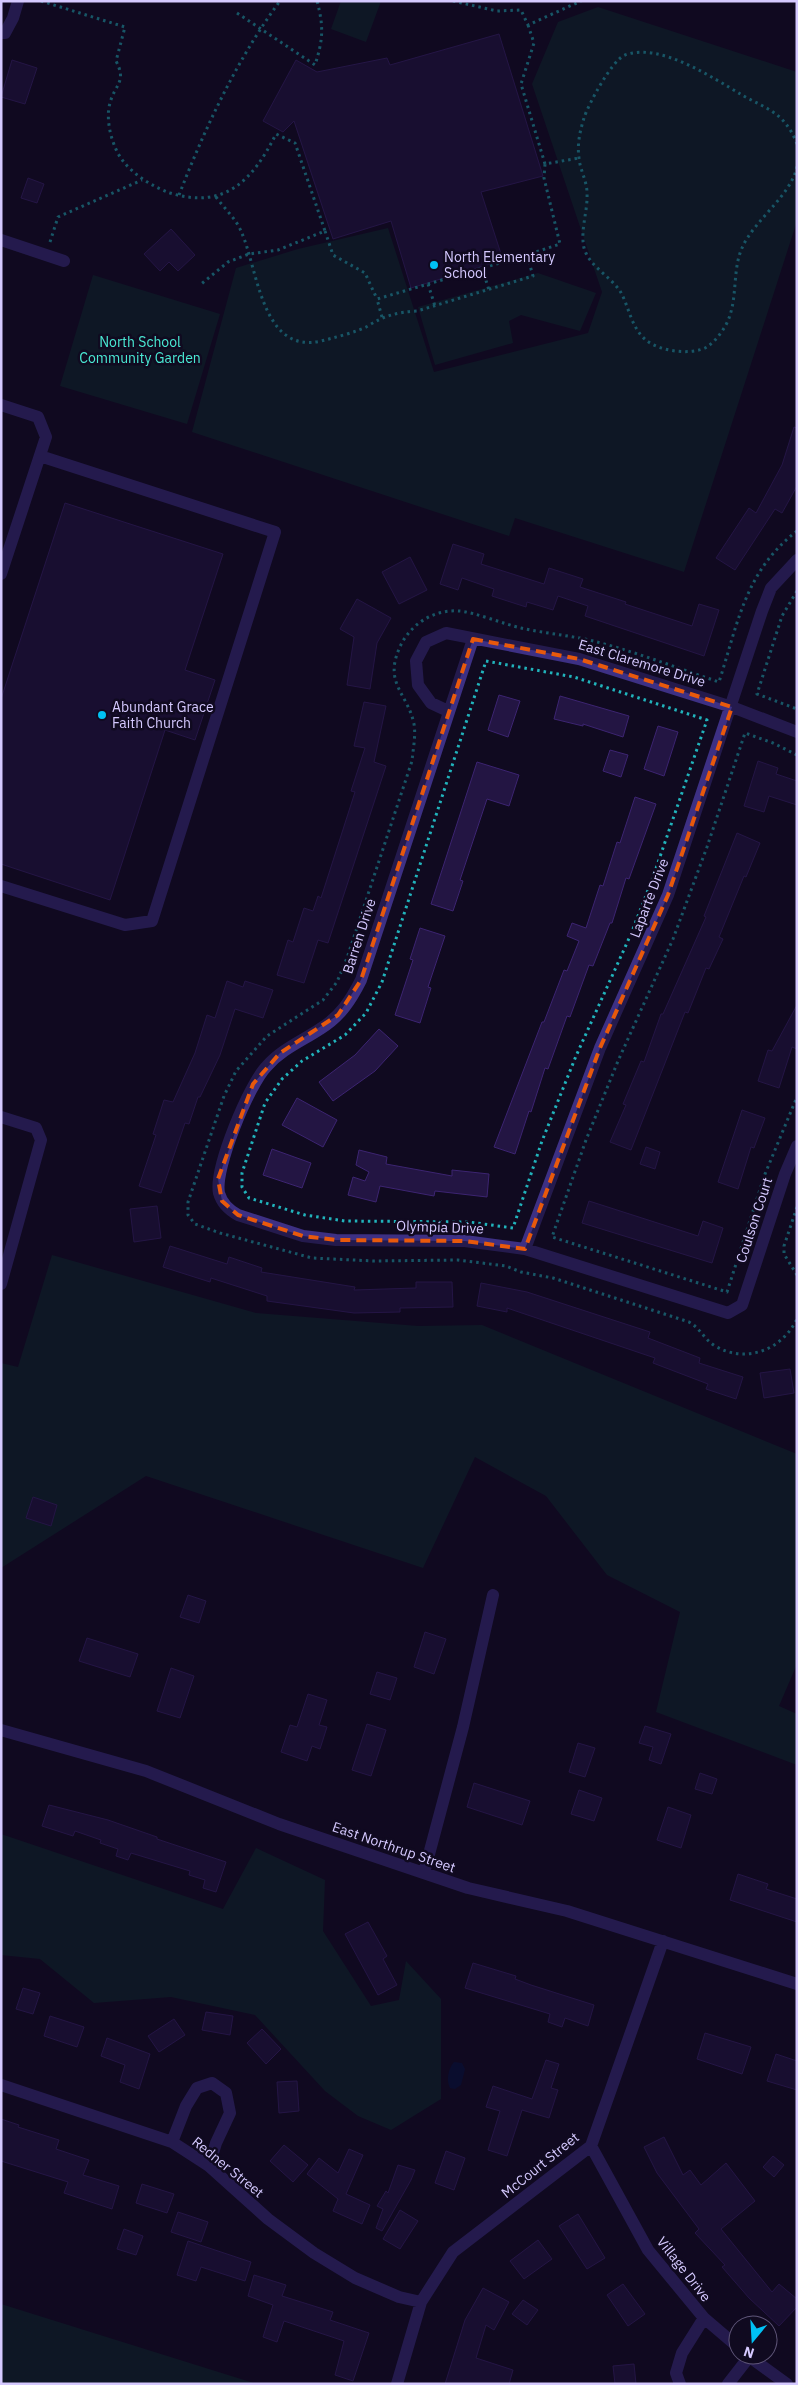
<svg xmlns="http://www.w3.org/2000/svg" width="798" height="2385" font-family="'IBM Plex Sans',sans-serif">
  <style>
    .green { fill: #0d282b }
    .water { fill: #04133f }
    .building { fill: #231543; stroke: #3c2471 }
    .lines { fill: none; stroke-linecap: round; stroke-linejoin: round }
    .path { stroke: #21b3bb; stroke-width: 3; stroke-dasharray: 2.5 4; stroke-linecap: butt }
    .minor { stroke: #3d3084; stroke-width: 12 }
    .marked { fill: none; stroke: #e8590c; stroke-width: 4; stroke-dasharray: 10 6; stroke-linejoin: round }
    .poi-dot { fill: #00c1f4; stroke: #100a20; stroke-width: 2 }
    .labels { text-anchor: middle; stroke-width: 5; stroke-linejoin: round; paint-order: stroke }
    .poi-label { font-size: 14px; fill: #d5c9ff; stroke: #100a20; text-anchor: start }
    .park-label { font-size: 14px; fill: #4aead4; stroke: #100a20 }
    .street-label { font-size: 14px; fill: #d5c9ff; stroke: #100a20 }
  </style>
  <rect width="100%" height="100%" fill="#100a20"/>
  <path class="green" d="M341,1H381L366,42L331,29Z
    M598,7L797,72V221L684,572L515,518L509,536L192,432L236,268L298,249L388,228L434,372L588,333L602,292L532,84L558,22Z
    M538,273L596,293L580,331L521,315L509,321L513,343L435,365L418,307Z
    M93,275L220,314L187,424L60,386Z
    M52,1255L256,1313L418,1326L482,1325L797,1454V1664L779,1706L797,1714V1765L656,1712L680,1612L607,1575L546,1496L475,1457L423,1568L146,1476L1,1568V1363L18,1367Z
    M1,1834L223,1909L256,1848L325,1880L323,1931L371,2006L399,2000L406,1961L441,1999V2099L391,2130L358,2116L325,2091L255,2015L171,1997L94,2003L40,1959L1,1955Z
    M1,2304L257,2384H1Z"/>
  <path class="water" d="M454,2062L462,2063L465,2069L461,2085L455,2089L450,2088C446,2080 448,2069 454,2062Z"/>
  <path class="building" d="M499,34L543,176L481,192L503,260L411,288L391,221L333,239L294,121L283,132L263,121L296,60L317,72L387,58L390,65Z
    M12,60L37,68L25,104L1,97Z
    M28,178L44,184L37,203L21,198Z
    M171,229L195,255L178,271L169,262L160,271L144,254Z
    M794,427L797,428V486L782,513L775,509L735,570L716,558L749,508L756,513L782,465Z
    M65,503L223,554L185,670L215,680L195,740L165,730L110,900L1,864V699Z
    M453,544L484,554L481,564L544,584L549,568L583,579L580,587L626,602L625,604L692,626L699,604L719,610L704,656L585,616L588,606L558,596L553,610L527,602L526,607L492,596L494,589L462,578L458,590L440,584Z
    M410,557L427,590L399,604L382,572Z
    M357,599L391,618L377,643L370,689L347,685L354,637L340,629Z
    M499,695L520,701L508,737L488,730Z
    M560,696L629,716L623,737L583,724V726L554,719Z
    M364,702L386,706L374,762L386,766L328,943L318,940L304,983L277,975L288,940L293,942L304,908L313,911L318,896L321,898L355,792L351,791L365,748L354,746Z
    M658,726L678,732L664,776L644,769Z
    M610,750L628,755L621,777L603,771Z
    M758,761L778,768L776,774L797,781V805L769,796L764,812L744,806Z
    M477,762L519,775L509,806L487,799L460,880L463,881L453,911L431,904Z
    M635,797L656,804L629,879L626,878L612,923H610L593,966L589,965L570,1017L567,1016L548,1069L545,1068L531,1112L529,1111L515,1154L494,1147L542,1022H544L564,970L567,971L579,941L567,936L572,923L586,928L600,885L603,886L617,842L620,843Z
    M737,833L760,843L746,877L744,876L719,937L723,939L709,969L706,968L688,1013L685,1012L631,1150L610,1142L626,1105L623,1104L641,1061L644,1062L661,1014H663L706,917L704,916Z
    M420,928L445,936L428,987L431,988L420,1023L395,1015L413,960L410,959Z
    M227,981L243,987L245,981L273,990L263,1018L235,1009L220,1055L200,1097H198L189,1124L185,1123L161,1193L139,1186L156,1135L153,1134L164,1100L173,1102L195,1053L207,1015L215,1018Z
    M797,1005V1049L792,1047L779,1088L758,1081L768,1050L772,1051Z
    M379,1029L398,1046L375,1071L333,1101L319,1082L355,1055Z
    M297,1098L337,1120L323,1147L282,1125Z
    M742,1110L765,1118L754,1148L751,1147L738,1189L718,1182Z
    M646,1147L660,1152L655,1169L640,1164Z
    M272,1149L311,1163L302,1188L263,1175Z
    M359,1150L387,1157L386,1164L452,1176V1170L489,1174L487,1197L435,1191L434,1196L380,1186L376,1202L348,1195L353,1177L365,1181L369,1172L356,1165Z
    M589,1201L698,1236L703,1221L723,1228L712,1263L582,1223Z
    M157,1206L161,1238L134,1242L130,1209Z
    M170,1246L227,1264L229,1257L262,1268L261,1272L355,1287L354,1290L416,1288V1282H452L453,1307L400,1308V1312L354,1313L267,1301V1296L211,1278L210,1282L163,1267Z
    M481,1283L527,1292L650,1332L648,1338L700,1358L699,1363L743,1377L736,1399L706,1389L708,1384L653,1363L655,1358L507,1308V1312L477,1306Z
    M790,1369L794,1393L764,1398L760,1373Z
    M33,1497L57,1505L51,1526L26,1518Z
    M188,1595L206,1601L199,1623L180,1617Z
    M425,1632L446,1639L434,1674L414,1667Z
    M87,1638L138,1654L130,1677L79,1661Z
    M171,1668L194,1676L180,1718L157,1711Z
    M377,1672L397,1678L390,1700L370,1694Z
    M308,1694L327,1700L319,1725L327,1727L320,1749L312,1746L307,1761L281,1752L290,1725L297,1727Z
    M367,1724L386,1730L371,1776L352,1770Z
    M645,1726L671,1734L661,1764L649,1760L653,1747L639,1743Z
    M578,1743L595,1748L585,1777L569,1772Z
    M700,1773L717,1779L712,1794L695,1789Z
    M474,1783L530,1801L522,1825L467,1807Z
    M579,1790L602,1798L594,1821L571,1814Z
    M49,1805L108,1820L157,1837V1839L226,1862L216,1892L203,1888L205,1880L189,1875L190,1871L131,1853L128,1860L116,1856L118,1849L100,1843L101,1840L75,1831L73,1836L42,1826Z
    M668,1807L691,1815L681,1848L657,1840Z
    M738,1874L768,1884L766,1889L797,1899V1922L730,1900Z
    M368,1922L387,1956L383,1959L397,1985L378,1995L345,1934Z
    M473,1963L516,1976L515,1979L531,1985L594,2005L588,2026L565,2018L562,2027L548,2022L550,2014L465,1988Z
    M23,1988L40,1993L33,2014L16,2009Z
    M206,2012L233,2016L230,2035L202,2030Z
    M50,2016L84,2027L77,2047L44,2036Z
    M174,2019L185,2035L159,2052L148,2036Z
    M262,2029L281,2049L266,2064L247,2043Z
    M705,2033L751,2047L742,2074L697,2059Z
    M107,2038L150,2054L139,2089L120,2082L125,2065L101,2056Z
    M776,2054L797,2061V2090L767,2081Z
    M546,2060L559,2064L551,2088L558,2090L549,2118L522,2110L507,2156L488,2150L500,2111L486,2107L493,2086L532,2099Z
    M297,2081L299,2111L279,2113L277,2082Z
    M1,2119L19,2125L18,2127L59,2140L56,2149L89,2160L83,2175L119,2186L112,2209L64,2193L68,2182L1,2161Z
    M664,2137L683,2175L690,2170L701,2185L726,2163L755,2201L721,2229L772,2292L779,2284L797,2299V2307L779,2326L749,2298L722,2267L725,2265L695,2233L699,2229L657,2173L644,2147Z
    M284,2145L308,2165L293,2182L270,2161Z
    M349,2149L363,2155L346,2194L370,2205L362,2224L333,2211L338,2199L307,2174L319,2158L338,2173Z
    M446,2151L465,2158L454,2190L435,2183Z
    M773,2156L784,2165L774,2177L763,2167Z
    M398,2165L415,2170L411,2180L382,2231L376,2228L383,2209L377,2206L386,2191L388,2193Z
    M142,2184L174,2194L167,2213L136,2203Z
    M400,2210L418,2221L400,2249L383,2239Z
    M178,2212L208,2222L201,2242L171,2232Z
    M578,2214L605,2258L587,2269L559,2226Z
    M124,2229L143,2236L136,2255L117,2249Z
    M538,2240L552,2259L524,2279L510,2261Z
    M188,2241L251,2262L245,2281L201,2267L196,2281L177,2275Z
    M254,2275L286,2285L282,2296L333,2312L330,2320L369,2333L353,2381L335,2375L344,2341L284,2321L277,2342L263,2337L273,2305L248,2296Z
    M623,2284L645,2314L628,2326L607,2295Z
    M483,2288L509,2302L494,2330L486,2325L476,2358L513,2370L509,2384H445L465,2320Z
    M523,2300L538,2310L527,2325L512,2314Z
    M634,2364L636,2384H615L613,2366Z"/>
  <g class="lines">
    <path class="path" d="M41,1L125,27L116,61C127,82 115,84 110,103C105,120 112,147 123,161C134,175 153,187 170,193C225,210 253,180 276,134L295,143L325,231L278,250L249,254L228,262L200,285
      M453,1L497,11L521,10L528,25L581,1
      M237,13L315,65C323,40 324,27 317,1
      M528,25L534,43L521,84L545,164L579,158
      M797,144C793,133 786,122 777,115C767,107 754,102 742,95C713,78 660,42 625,55C612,60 588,105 584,118C580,131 577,144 579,158C580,170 587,181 587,193C588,211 580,230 584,248C589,266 610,276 620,291C629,306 631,328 646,340C659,351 691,356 707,347C717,340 727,326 730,315C737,294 733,268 742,248C754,220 792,195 797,166
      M179,195C205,128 237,59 280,1
      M216,197C224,208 236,219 241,231C258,268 261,355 321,341C333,338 357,332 368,326C383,316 398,312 417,311L533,276L527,255L560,244L544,178L545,164
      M325,231L333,255L365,273L377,299
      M50,242L58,217L142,180
      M482,268L489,290
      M428,284L435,306
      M382,317L377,299L527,255
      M797,531C745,571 738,623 719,682C677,668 631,650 589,640C566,635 543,633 521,628C504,624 474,612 459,611C433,609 409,625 399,649C384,684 408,694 414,724C416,736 413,749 412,761L347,958L337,982L323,1000L267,1036L236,1071L224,1096L188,1202V1215L195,1224L220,1233L312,1258L374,1261L458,1260L506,1266L521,1272L553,1278L689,1322C700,1328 704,1339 715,1346C746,1364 782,1350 797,1319
      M797,591L782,616L757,694L797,709
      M486,661L574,677L707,720L652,880L631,934L576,1056L542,1141L513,1228L469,1222L345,1221L305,1215L249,1198L242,1187V1173L265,1103L282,1079L302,1061L345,1035L366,1013L382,982Z
      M797,755L773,743L745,733L707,847L673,939L618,1061L586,1140L552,1237L727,1292L765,1174L797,1097
      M797,1207L784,1246V1254L797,1275"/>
    <path class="minor" d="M1,33H5L13,18L18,1
      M1,240L64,261
      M1,405L38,417L46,437L1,574
      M473,639L361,980C351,1000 340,1017 320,1029C302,1041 282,1049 267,1066C249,1084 214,1169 219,1193C222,1204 229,1210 238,1215L303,1236L336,1240L465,1241L525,1249L728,1313L742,1305L785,1174L797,1146
      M448,711L431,703L418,685L416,661L426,642L446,633L579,659L732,707L797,732
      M1,886L125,925L152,921L275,532L40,456
      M1,1117L36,1128L41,1140L1,1284
      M525,1249L600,1048L668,895L762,611L771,588L797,560
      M1,1730L146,1771L279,1824L468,1888L567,1911L797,1984
      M424,1873L463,1727L493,1595
      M1,2085L172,2142L209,2166L268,2219L314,2253L355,2278L399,2297L421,2302
      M172,2142L186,2106L197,2088L212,2083L226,2093L230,2113L216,2143L209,2166
      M591,2146L648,2250L704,2318L738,2347
      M747,2355L787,2384
      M397,2384L421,2302L453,2252L591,2146L663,1941
      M680,2384L676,2373L682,2353L704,2318
      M728,2384L749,2357"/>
  </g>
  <path d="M0 0H798V2385H0ZM473,639L579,659L732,707L668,895L600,1048L525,1249L465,1241L336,1240L303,1236L238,1215L222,1201L218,1179L253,1084L280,1053L338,1015L361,980Z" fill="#100a20" fill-opacity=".55" fill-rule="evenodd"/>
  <path class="marked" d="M473,639L579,659L732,707L668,895L600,1048L525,1249L465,1241L336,1240L303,1236L238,1215L222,1201L218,1179L253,1084L280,1053L338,1015L361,980Z"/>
  <g class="poi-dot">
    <circle cx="434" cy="265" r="5"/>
    <circle cx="102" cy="715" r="5"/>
  </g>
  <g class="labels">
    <g class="poi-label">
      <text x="444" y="262">North Elementary<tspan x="444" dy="16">School</tspan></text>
      <text x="112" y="712">Abundant Grace<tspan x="112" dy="16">Faith Church</tspan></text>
    </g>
    <g class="park-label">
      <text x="140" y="347">North School<tspan x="140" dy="16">Community Garden</tspan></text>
    </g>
    <g class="street-label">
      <text transform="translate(642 663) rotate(17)" y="5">East Claremore Drive</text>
      <text transform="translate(649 898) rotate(-69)" y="5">Laparte Drive</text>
      <text transform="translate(359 936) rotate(-72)" y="5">Barren Drive</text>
      <text transform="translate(754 1220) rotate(-72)" y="5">Coulson Court</text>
      <text transform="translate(440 1227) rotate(2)" y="5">Olympia Drive</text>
      <text transform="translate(394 1847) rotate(19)" y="5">East Northrup Street</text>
      <text transform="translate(540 2165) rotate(-39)" y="5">McCourt Street</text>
      <text transform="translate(228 2167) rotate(39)" y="5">Redner Street</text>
      <text transform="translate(684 2269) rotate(52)" y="5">Village Drive</text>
    </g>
  </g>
  <rect width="798" height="2385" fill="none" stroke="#d5c9ff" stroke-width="5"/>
  <g transform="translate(753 2340) rotate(198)"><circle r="24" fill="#100a20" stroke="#5f5679"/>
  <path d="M0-4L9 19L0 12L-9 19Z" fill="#00c1f4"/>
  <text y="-8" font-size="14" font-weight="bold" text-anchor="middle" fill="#d5c9ff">N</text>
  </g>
</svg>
